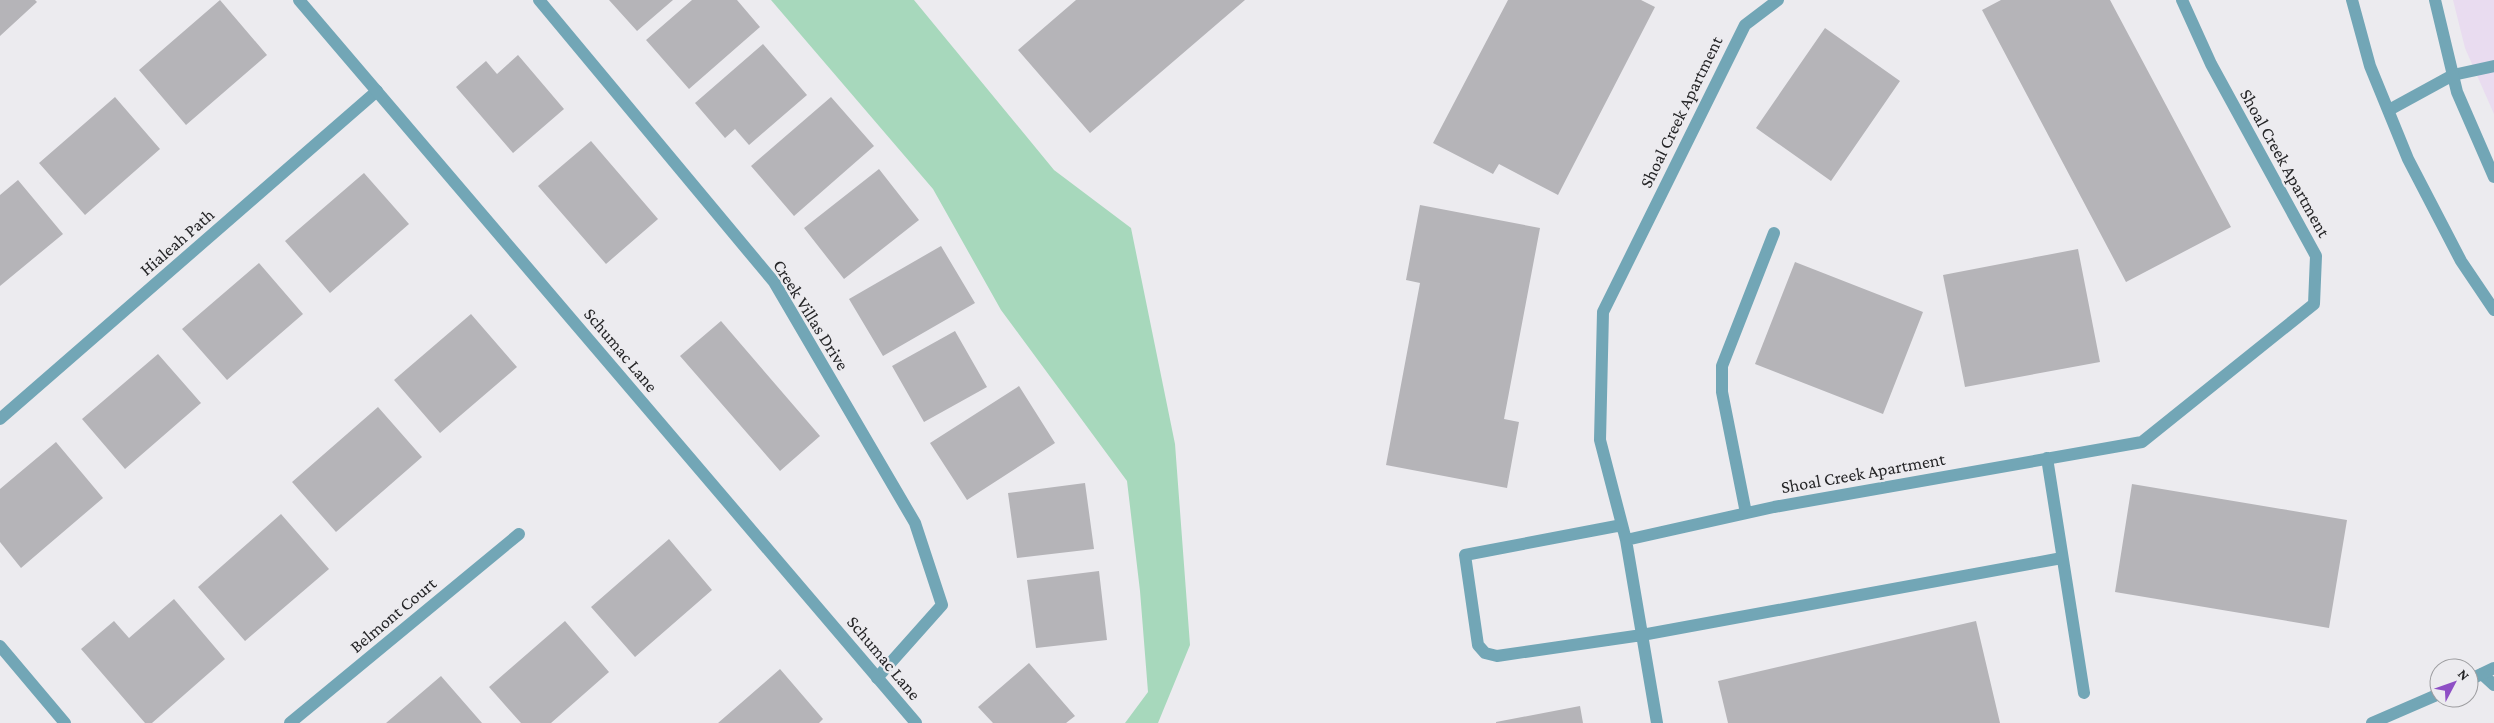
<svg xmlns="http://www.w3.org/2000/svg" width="2494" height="723" font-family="'Crimson Pro',serif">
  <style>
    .medical { fill: #e9dcf0 }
    .green { fill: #a7d8bc }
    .building { fill: #b5b4b8 }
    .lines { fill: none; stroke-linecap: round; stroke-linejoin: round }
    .service { stroke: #72a6b6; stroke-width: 12 }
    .minor { stroke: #72a6b6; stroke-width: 12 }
    .tertiary { stroke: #72a6b6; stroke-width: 12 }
    .labels { text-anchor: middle; stroke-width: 4.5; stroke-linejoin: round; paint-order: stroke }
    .street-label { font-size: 18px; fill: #252527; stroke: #ecebef }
  </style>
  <rect width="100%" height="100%" fill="#ecebef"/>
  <path class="medical" d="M2453,0H2494V114L2465,48Z"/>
  <path class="green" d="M771,0H914L1054,170L1131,228L1175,444L1190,645L1158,723H1125L1148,692L1140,591L1127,481L1001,310L933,189Z"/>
  <path class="building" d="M0,0H35L37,2L0,36Z
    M220,0L267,55L186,125L139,70Z
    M609,0H673L637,31Z
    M692,0H737L760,27L689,89L646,40Z
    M1076,0H1245L1090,133L1018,50Z
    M1508,0H1641L1655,7L1558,195L1499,164L1493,174L1433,143Z
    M2001,0H2110L2231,227L2126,282L1982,10Z
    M1825,28L1900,81L1831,181L1756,128Z
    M763,44L807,95L749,145L735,129L725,138L695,103Z
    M518,55L564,109L513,153L456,87L486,61L497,74Z
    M115,97L160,149L85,215L39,163Z
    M831,97L874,146L794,216L751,166Z
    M591,141L658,219L606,264L538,186Z
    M879,169L919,220L844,279L804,228Z
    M364,173L409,224L330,293L285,241Z
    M18,180L63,234L0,286V195Z
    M1420,205L1540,228L1504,419L1519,422L1507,488L1386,465L1420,283L1406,280Z
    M941,246L975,303L883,356L849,299Z
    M2078,249L2100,362L1965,387L1943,275Z
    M1795,262L1923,312L1883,414L1755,364Z
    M259,263L303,314L227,380L182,329Z
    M471,314L517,367L440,433L394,380Z
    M721,321L820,436L780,471L680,356Z
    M955,331L987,387L924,422L892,366Z
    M158,354L201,403L125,469L82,419Z
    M1019,386L1055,443L967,500L930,443Z
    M378,407L422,457L336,532L292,482Z
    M56,442L103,498L21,568L0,542V489Z
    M1085,483L1094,549L1017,558L1008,493Z
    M2132,484L2347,520L2329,628L2115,592Z
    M281,514L329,569L245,641L198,587Z
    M669,539L712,590L635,657L591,607Z
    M1099,571L1107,640L1036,648L1027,580Z
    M174,599L225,659L152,723H145L81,649L114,621L129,638Z
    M565,621L609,672L551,723H521L489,687Z
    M1976,621L2000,723H1728L1718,681Z
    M1029,663L1075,716L1066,723H993L978,707Z
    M780,669L823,719L819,723H718Z
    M441,676L482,723H386Z
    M1580,706L1583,723H1496V722Z"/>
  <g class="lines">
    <path class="service" d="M1778,0L1745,25L1603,312L1600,440L1626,540L1774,507L2142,442L2314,304L2316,256L2211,64L2182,0
      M2453,75L2494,66
      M2047,458L2084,693
      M1746,513L1722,392V366L1774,233
      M1622,525L1465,555L1478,645L1485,653L1497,656L1642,635L2062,558
      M1626,540L1657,723
      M2482,674L2494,685"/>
    <path class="minor" d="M539,0L774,282L915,523L942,605L877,678
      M0,419L377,91
      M0,646L65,723
      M290,723L519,534"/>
    <path class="tertiary" d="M299,0L916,723
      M2352,0L2370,66L2408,159L2461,261L2494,310
      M2435,0L2457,92L2494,177
      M2389,110L2453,75
      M2469,680L2494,668
      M2372,723L2439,694"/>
  </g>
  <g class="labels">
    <g class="street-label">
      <text transform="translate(1681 112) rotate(-64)" y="6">Shoal Creek Apartment</text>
      <text transform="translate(2285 163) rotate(61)" y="6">Shoal Creek Apartment</text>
      <text transform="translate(177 242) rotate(-41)" y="6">Hialeah Path</text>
      <text transform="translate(811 315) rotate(58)" y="6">Creek Villas Drive</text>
      <text transform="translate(621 350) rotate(50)" y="6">Schumac Lane</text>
      <text transform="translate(1863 473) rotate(-10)" y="6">Shoal Creek Apartment</text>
      <text transform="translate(393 615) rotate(-40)" y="6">Belmont Court</text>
      <text transform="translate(884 658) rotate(50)" y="6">Schumac Lane</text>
    </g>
  </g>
  <g transform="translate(2454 683) rotate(49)"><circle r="24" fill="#ecebef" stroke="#9c9c9f"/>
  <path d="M0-4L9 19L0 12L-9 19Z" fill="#8e4fc5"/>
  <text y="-8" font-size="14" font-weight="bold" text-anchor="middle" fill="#252527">N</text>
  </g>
</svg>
